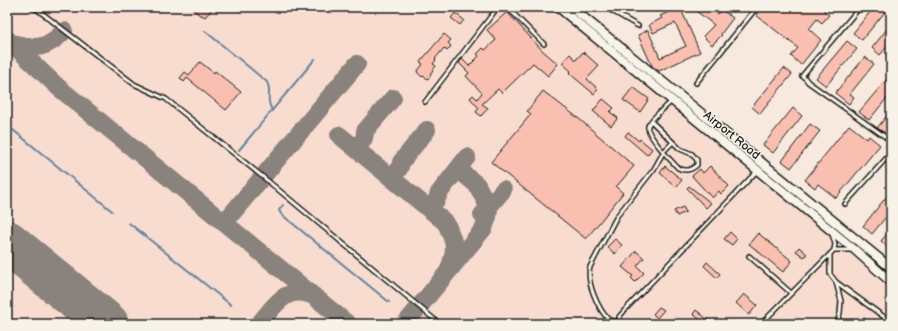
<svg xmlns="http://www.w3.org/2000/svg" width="898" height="331" font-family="'Balsamiq Sans',sans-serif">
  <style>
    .built { fill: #f8dcd0 }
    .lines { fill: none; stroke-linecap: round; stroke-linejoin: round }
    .stream { stroke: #66849e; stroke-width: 2 }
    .taxiway { stroke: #8a827c; stroke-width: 18 }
    .runway { stroke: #8a827c; stroke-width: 44 }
    .building { fill: #f9bfb1; stroke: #1c1c1c }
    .service-casing { stroke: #1c1c1c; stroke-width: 6 }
    .secondary-casing { stroke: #1c1c1c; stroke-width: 11 }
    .service { stroke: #f7f3e8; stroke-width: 3 }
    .secondary { stroke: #f7f3e8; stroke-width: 8 }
    .labels { text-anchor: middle; stroke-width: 3; stroke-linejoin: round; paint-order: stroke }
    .street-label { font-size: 12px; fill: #1c1c1c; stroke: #f7f3e8 }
  </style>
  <rect width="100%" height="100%" fill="#f7e9dd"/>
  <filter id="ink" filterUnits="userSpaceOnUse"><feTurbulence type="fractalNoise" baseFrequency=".025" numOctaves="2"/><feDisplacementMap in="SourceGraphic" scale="8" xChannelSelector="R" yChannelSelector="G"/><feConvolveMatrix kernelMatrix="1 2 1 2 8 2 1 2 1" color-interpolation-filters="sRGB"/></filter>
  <g filter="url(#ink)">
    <path class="built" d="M7,7H575L891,266V324H7Z"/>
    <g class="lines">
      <path class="stream" d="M205,31L267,82C271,89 268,93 269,101C269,104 271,108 272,111
        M7,125L112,211
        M239,150L315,59
        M283,205L279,210L281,214L389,302
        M129,223L231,305"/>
      <path class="taxiway" d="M7,39L58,87L348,324
        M12,43C36,50 47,49 64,31
        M339,135L446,223C455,243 457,248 449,269
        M354,147C362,143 365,140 365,131L393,98
        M389,176C396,173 400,171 401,162L427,130
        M426,207C434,204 437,201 439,193L467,157
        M482,215L503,190
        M224,223L357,64
        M259,324C275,305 286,284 314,296
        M405,324L484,228L488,217L489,208L477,185L458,169"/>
      <path class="runway" d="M7,242L107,324"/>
    </g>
    <path class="building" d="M190,7H214L205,17L202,15L201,16Z
      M680,7L700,52L659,71L652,66L638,35L648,30L660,58L686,46L675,23L653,33L649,25L662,18L660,16Z
      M691,7H709L718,14L722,10L733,18L721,34L722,35L712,45L703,36L714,25Z
      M762,7H827L824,11L829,15L822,23L817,19L809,29L821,40L801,65L791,56L798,48L756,15Z
      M874,7H889L862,40L853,33Z
      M507,12L542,50L558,64L548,76L533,63L502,93L498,89L482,104L488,108L481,116L476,112L479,108L470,98L473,95L477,99L482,93L466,76L469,73L459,63L462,59L469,66L479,56L477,54L483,48L485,50L496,40L487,30Z
      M455,13L464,20L460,25L451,18Z
      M891,24V42L880,55L872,48Z
      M444,34L451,40L448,43L451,46L447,51L444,48L435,59L436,60L433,64L436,66L430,74L431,75L428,79L423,76L422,77L417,72L423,64L420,62Z
      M847,41L857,49L826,86L816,78Z
      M583,52L599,66L587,79L598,89L594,94L569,73L571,71L562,63L570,54L576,60Z
      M865,57L874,64L850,94L854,97L849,104L835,93Z
      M200,62L214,73L215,71L241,92L226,110L187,78L184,82L180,78L185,72L189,75Z
      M784,68L792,74L760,114L752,107Z
      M891,74V93L869,120L859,112Z
      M633,87L649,99L640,112L623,100Z
      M543,91L578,118L634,166L616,187L623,193L586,239L491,162L531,114L527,111Z
      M603,99L614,108L610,112L618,118L611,126L593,111Z
      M793,108L802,116L773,153L763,145Z
      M891,111V129L887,134L877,128Z
      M810,124L820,131L791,168L782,161Z
      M849,125L867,139L869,136L880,145L836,198L818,184L815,188L805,180Z
      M628,132L639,141L640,139L652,149L647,155L625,136Z
      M665,166L682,180L676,187L660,173Z
      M710,166L729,186L721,194L719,191L712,198L692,176L700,169L703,173Z
      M689,186L711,203L706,208L687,188Z
      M891,191V211L872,234L863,226Z
      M683,207L686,212L677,216L674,211Z
      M891,229V250L881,241Z
      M730,232L737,239L732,245L724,239Z
      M758,233L792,261L783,272L749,244Z
      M615,239L622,245L615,254L607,247Z
      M799,247L807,254L804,257L796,251Z
      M636,251L644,258L637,266L644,273L635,282L631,278L633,276L622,267Z
      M707,262L720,274L717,278L704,266Z
      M744,294L757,305L749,315L736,303Z
      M659,307L664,310L657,318L653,314Z
      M696,310L708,320L705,324L693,314Z
      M863,317L871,324H857Z"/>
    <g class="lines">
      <defs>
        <path id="service" d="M34,7L134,84L166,99L263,177L440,324
          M507,7L544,44
          M605,7L638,26
          M860,7L802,76L805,78L808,82L891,141
          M696,83L757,7
          M425,102L498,7
          M652,122L680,149L692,154L697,160V165C691,170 686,172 678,168C672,162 645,133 648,126C651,118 666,107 672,101
          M845,204L891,153
          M834,250H852
          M830,254V274L836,282L841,301L840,313L837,324
          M749,256L791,293
          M836,282L891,322
          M619,322L609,320C598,309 586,282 590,267L617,216L654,169L664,151L673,142
          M620,324L619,317L624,311L757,171
          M761,324L834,250L835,244L832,234"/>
        <path id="secondary" d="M558,7L855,250L891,282
          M571,7L891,268"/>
      </defs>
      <use href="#service" class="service-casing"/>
      <use href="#secondary" class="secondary-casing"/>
      <use href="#service" class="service"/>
      <use href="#secondary" class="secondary"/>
    </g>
  </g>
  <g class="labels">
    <g class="street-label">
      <text transform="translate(732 135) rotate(39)" y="4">Airport Road</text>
    </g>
  </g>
  <rect width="898" height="331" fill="none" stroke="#f7f3e8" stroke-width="24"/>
  <rect x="12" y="12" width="874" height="307" fill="none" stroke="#1c1c1c" stroke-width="1.5" filter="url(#ink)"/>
</svg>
